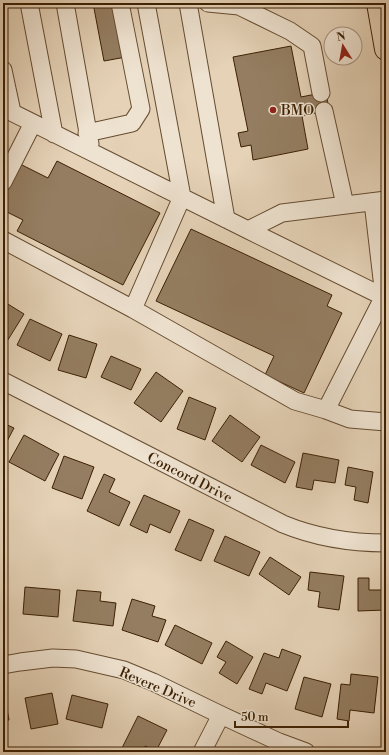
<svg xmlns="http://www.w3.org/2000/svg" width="389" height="755" font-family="'Libre Bodoni',serif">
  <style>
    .building { fill: #947d61; stroke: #3c2003 }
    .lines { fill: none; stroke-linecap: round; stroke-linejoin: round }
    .minor-casing { stroke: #664c30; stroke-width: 19 }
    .major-casing { stroke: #3c2003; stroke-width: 24 }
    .minor { stroke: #eee2d0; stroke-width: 17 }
    .major { stroke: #e5d2b7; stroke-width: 22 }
    .poi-dot { fill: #8f2418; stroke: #eee2d0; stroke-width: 1.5 }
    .labels { text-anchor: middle; stroke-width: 3; stroke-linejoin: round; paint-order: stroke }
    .poi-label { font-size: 14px; fill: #3c2003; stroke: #eee2d0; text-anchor: start }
    .street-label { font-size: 14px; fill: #3c2003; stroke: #eee2d0 }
  </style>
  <rect width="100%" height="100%" fill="#e5d2b7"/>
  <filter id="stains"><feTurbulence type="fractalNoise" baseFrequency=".005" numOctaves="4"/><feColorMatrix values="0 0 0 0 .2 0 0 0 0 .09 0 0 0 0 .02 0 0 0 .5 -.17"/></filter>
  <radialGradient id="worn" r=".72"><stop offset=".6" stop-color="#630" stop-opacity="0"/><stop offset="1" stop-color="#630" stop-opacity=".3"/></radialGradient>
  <path class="building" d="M93,3H115L126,57L104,61Z
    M291,46L301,97L326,92L329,110L302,116L308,149L253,160L251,145L241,147L238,133L248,131L233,57Z
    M57,161L160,213L123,285L17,231L23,220L3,210V193L18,163L48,178Z
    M191,229L332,295L327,306L342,313L304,393L265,375L274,356L156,301Z
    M3,301L24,314L6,343L3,342Z
    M30,319L62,334L50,361L17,345Z
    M69,335L97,344L86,378L58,370Z
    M111,356L141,369L131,390L101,377Z
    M156,372L183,391L161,422L134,403Z
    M189,397L216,408L205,440L177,429Z
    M230,415L260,437L242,462L212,441Z
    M3,423L14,428L3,449Z
    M24,435L59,454L45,481L9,462Z
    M261,445L295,462L285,483L251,465Z
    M303,453L339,460L335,483L314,480L312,490L296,487Z
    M64,456L94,467L82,499L52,488Z
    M348,467L373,472L368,503L354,500L356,487L345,485Z
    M104,474L115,479L109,492L130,502L119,526L87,511Z
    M144,495L180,511L170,533L150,524L147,533L130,525Z
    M189,519L214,530L201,561L175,550Z
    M225,536L260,552L249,576L214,561Z
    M270,557L301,577L289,595L259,574Z
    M310,572L344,576L339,610L318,607L320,592L308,590Z
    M358,578H369V590H386V610L358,611Z
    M25,587L60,590L58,617L23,614Z
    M77,590L101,592L100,601L116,603L113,626L73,621Z
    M132,599L155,606L152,616L166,620L158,642L122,630Z
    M175,625L212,643L202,664L165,645Z
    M226,641L253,657L237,684L219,673L226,662L217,657Z
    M282,649L301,656L287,691L266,683L262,694L249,689L264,653L279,658Z
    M351,674L378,677L374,713L350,710L349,721L337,719L341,684L350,685Z
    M304,677L331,684L322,717L295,709Z
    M52,693L58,724L31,729L25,698Z
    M72,695L108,704L102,728L66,719Z
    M3,699H5L9,720L3,721Z
    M138,716L167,730L156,751L145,746L142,752H120Z"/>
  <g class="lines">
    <defs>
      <path id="minor" d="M29,3L54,134
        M65,3L90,144
        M188,3L226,219
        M208,3L239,6V3
        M239,6L290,31L312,46L321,93
        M3,70L12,112
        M3,108L248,230L386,298
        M324,111L345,205
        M87,133L132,123L141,109L120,3
        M3,182L33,123
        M373,202L384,296L326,410L350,419L386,422
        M248,230L282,213L386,200
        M3,240L133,309L182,197L146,3
        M133,309L295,401L326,410
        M3,381L283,524C317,538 350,543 386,543
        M3,665L20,662L53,658L76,659L124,670L153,682L221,715L279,742L306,752
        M202,752L221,715"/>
      <path id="major" d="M378,3L386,49"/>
    </defs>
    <use href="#minor" class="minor-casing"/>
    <use href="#major" class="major-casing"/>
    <use href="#minor" class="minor"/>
    <use href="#major" class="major"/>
  </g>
  <circle class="poi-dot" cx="273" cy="110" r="4"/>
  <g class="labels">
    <g class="poi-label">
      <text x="281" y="115">BMO</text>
    </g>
    <g class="street-label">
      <text transform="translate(190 477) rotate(27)" y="5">Concord Drive</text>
      <text transform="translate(158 687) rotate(23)" y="5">Revere Drive</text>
    </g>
  </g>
  <rect width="389" height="755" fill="none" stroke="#e5d2b7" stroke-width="16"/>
  <rect x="4" y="4" width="381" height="747" fill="none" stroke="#3c2003" stroke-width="2"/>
  <rect x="8" y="8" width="373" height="739" fill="none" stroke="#3c2003"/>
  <g transform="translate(343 46) rotate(349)"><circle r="19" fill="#eee2d0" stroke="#a7947e"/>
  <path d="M0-3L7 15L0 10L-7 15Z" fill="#8f2418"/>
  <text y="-6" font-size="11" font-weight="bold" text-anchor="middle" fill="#3c2003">N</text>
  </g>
  <path d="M235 721v6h113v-6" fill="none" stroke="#3c2003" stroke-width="2"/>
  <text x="241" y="721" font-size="12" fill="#3c2003" stroke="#eee2d0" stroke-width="3" paint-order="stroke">50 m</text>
  <rect width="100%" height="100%" filter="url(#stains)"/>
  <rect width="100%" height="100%" fill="url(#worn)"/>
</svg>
